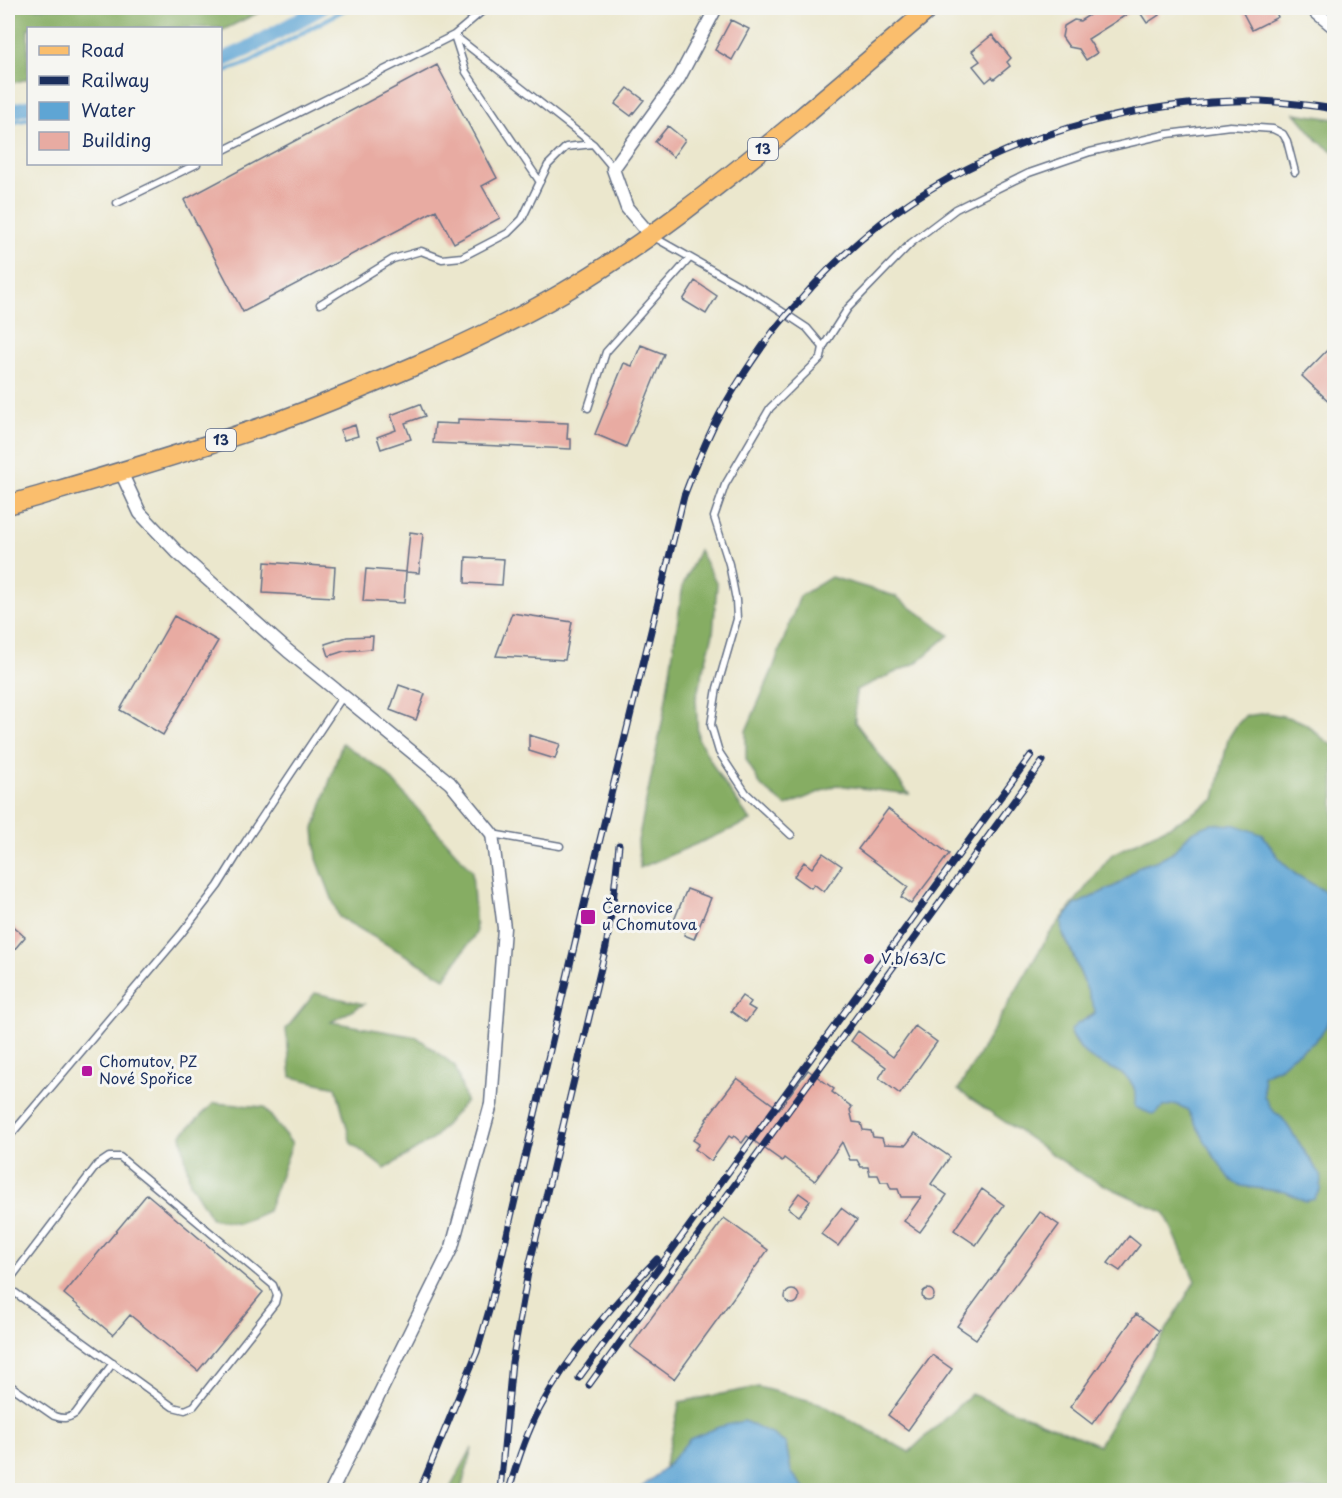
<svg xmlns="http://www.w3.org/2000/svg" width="1342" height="1498" font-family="'Playpen Sans',sans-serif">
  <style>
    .forest { fill: #86ad63; stroke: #506e60; stroke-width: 1.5 }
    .water { fill: #5ea5d4; stroke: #3c6a99; stroke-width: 1.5 }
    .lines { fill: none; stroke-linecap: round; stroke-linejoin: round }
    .stream { stroke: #5ea5d4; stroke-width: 4.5 }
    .canal { stroke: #5ea5d4; stroke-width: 15 }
    .building { fill: #e8aba2 }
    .lane-casing { stroke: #646f85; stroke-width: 9 }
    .street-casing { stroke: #646f85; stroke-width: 15 }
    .primary-casing { stroke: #646f85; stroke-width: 21 }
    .lane { stroke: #fff; stroke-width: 6 }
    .street { stroke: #fff; stroke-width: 12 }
    .primary { stroke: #fabe6d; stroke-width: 18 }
    .rail-casing { stroke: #1b2f5e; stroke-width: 7 }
    .rail { stroke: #f6f6f2; stroke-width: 4.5; stroke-dasharray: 14; stroke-linecap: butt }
    .poi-dot { fill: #b5179e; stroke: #f6f6f2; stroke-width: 2 }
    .labels { text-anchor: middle; stroke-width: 6; stroke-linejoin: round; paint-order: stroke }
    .shield { fill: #f6f6f2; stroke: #5d6b8a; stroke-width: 1.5 }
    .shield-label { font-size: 14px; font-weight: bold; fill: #1b2f5e }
    .poi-label { font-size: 15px; fill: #1b2f5e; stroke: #f6f6f2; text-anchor: start }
  </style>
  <rect width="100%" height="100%" fill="#f6f6f2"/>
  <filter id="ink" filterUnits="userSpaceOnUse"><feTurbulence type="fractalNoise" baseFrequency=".0167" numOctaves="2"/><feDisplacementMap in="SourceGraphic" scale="12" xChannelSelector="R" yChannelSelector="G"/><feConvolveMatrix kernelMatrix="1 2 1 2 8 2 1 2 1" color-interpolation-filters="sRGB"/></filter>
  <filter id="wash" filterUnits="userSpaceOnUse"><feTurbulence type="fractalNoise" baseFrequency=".008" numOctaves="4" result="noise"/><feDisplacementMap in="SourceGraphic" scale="24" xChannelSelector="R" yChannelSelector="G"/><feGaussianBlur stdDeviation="1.35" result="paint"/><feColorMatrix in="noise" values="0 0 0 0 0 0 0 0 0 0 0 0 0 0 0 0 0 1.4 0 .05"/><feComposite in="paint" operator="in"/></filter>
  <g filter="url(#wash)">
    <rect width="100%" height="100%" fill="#ebe7cd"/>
    <path class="forest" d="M8,8H268L221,31L220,28H28V79L8,84Z
      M1295,113L1334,119V152L1319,142Z
      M699,550L717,584L713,634L696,698L698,738L721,779L751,821L640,868L638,841L663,718L683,585Z
      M831,577L895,596L949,635L916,663L856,690L855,722L909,794L836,785L786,806L761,786L746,759V731L772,671L800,596Z
      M1267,713C1279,715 1292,717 1304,723C1315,730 1322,740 1334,746V901L1324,891L1295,874L1283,863L1273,850L1263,835L1192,832L1173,852L1156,861L1140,866L1119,884L1075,905L1063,934L1070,949L1095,1009V1013L1077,1024L1070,1034L1082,1051L1129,1078L1135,1090L1163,1107L1175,1104L1187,1109L1212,1153L1232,1181L1242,1186L1286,1192L1305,1200L1321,1176L1283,1119L1272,1110L1264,1096L1263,1075L1280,1067L1291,1057L1313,1043L1322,1033L1334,1012V1490H806L791,1472L786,1444L770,1433L744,1421L664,1469L680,1402L758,1387L819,1403L909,1452L971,1394L1099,1445L1195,1281L1165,1213L1083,1175L958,1090L1048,936L1112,854L1182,820L1215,799L1228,739L1236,726L1245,716Z
      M342,743L385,772L472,871L476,933L445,978L339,917L317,859L314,829Z
      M315,993L364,1004L331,1022L417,1037L455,1066L466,1101L433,1139L385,1169L351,1143L336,1087L291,1077L286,1029Z
      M214,1103L264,1107L292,1144L268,1211L239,1224L212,1219L190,1183L181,1135Z
      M472,1448L461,1490H449Z"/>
    <path class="water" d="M1211,824L1236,825L1263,835L1273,850L1283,863L1295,874L1324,891L1334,901V1012L1322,1033L1313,1043L1291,1057L1280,1067L1263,1075L1264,1096L1272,1110L1283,1119L1321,1176L1320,1190L1314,1199L1305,1201L1286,1192L1242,1186L1232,1181L1212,1153L1187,1109L1175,1104L1163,1107L1154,1115L1135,1107C1135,1101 1136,1094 1134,1088C1126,1066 1092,1068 1079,1046C1076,1040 1071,1037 1071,1030L1077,1024L1095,1014V1010L1071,949L1063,934L1062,921L1075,905L1119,884L1140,866L1156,861L1173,852L1192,832Z
      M744,1421L770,1433L786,1444L791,1472L806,1490H638L664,1469L690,1439L719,1427Z"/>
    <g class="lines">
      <path class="stream" d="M220,73L248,63L347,8
        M8,123L28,119"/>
      <path class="canal" d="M220,61L247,49L321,8
        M8,112L28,107"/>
    </g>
    <g id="blocks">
      <path class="building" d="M1100,8H1137L1088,39L1097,53L1086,60L1079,49L1069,47L1062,37L1064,26L1074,20L1080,21Z
        M1137,8H1154L1159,15L1147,23Z
        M1256,8H1274L1278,17L1252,30L1243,13Z
        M731,20L749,29L732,60L715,50Z
        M992,35L1011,58L1007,62L1010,66L994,79L992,77L986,82L973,66L980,61L972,51Z
        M437,65L497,178L482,186L500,218L454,243L436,210L243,312L184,200Z
        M628,88L644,100L631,116L615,104Z
        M668,126L685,140L673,157L655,142Z
        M695,281L717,296L706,314L683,300Z
        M1335,342V407L1302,376Z
        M641,345L664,354L626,447L595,434L624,363L632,366Z
        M420,404L425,416L405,423L411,439L381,449L377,437L396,430L391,415Z
        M458,419L568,423L567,439H571V449L433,443L435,423L458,424Z
        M355,425L358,436L344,440L340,430Z
        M410,532L423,534L419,573L406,572Z
        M466,557L504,559L502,585L465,583Z
        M265,562L335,567L333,597L263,593Z
        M366,569L406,572L404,603L363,601Z
        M512,613L572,622L565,660L496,656Z
        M174,616L218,641L163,735L120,710Z
        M373,636L372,649L344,651L329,656L325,644L347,637Z
        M399,685L425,694L416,720L390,710Z
        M529,735L560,744L555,759L529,751Z
        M888,809L949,854L911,904L901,897L908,887L858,849Z
        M823,853L842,866L824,892L814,884L811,888L794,876L804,862L812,868Z
        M687,889L711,898L694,939L684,935L685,931L672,925Z
        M8,922L25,937L8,957Z
        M742,996L751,1002L748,1006L755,1010L746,1022L731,1011Z
        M915,1026L937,1042L900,1094L879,1078L886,1067L851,1041L858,1031L893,1057Z
        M808,1070L834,1089L832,1092L852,1107L850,1110L853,1122L861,1123L863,1130L871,1131L873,1137L882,1138L884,1144L906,1145L915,1133L950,1157L931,1184L947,1195L920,1232L904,1221L921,1197H901L898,1189H891L888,1182H881L878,1175H870L868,1167H861L857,1160H850L842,1142L815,1181L784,1158L782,1161L747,1136L742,1143L734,1136L732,1138L729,1136L711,1161L695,1149L699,1144L693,1140L707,1120L706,1119L737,1078L779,1109Z
        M982,1189L1004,1205L976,1245L954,1230Z
        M799,1193L810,1201L799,1216L788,1208Z
        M147,1194L263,1292L198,1371L130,1315L113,1335L64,1294Z
        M841,1208L857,1220L838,1246L821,1234Z
        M1040,1212L1059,1225L976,1339L957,1326Z
        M724,1218L768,1250L674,1379L630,1347Z
        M1129,1236L1140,1245L1120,1271L1108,1263Z
        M922 1295a6 6 0 1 1 12 0a6 6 0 1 1-12 0Z
        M785 1297a7 7 0 1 1 14 0a7 7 0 1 1-14 0Z
        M1136,1314L1159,1331L1092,1424L1070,1407Z
        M932,1355L952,1369L908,1430L888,1415Z"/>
    </g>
  </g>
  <g filter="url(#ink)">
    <use href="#blocks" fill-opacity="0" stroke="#646f85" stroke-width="1.5"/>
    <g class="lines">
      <defs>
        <path id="lane" d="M486,8L454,35L593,144
          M220,152L454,35L466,72L540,182
          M117,203L197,164
          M652,236L763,299L807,328L823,347L821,358L770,408L725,485L714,517L729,564L736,600L737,619L717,688L711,725L719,752L746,793L791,835
          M320,304L393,259L421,251L442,259L462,257L508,233L522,219L548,165L566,147L593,144L613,168
          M823,347L848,308L911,243L956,209L1029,173L1090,152L1168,134L1230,126L1273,129L1283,134L1287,141L1295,172
          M588,408L606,352L690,258
          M492,834L560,846
          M8,1138L181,934L218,886L246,841L343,696
          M109,1157H120L273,1285L277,1295L275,1303L194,1406L185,1410L173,1407L10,1289L8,1282L97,1165Z
          M8,1384L54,1416C63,1419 67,1419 75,1414L113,1363"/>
        <path id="street" d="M1311,8L1334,27
          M651,236L627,208L613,169L679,78L716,8
          M121,472L140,513L178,553L288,651L450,783L492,834L504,928L491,1104L452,1247L332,1490"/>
        <path id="primary" d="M8,505C96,479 185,454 273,423C324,405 375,383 426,361C473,340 520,318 564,292C647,243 722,183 796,122C841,84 886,46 930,8"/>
      </defs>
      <use href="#lane" class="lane-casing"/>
      <use href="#street" class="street-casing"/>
      <use href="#primary" class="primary-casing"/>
      <use href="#lane" class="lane"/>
      <use href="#street" class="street"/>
      <use href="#primary" class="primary"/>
      <defs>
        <path id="rail" d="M579,1378L1031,755
          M589,1385L1043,761
          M420,1490L477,1352L490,1307L582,913L684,496C693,472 703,448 714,425C731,391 753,359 775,329C786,315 799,302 811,288C832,265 856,243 881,223C979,147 1111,104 1235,101C1268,100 1302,104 1334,109
          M500,1490L512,1362L529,1267L606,947L613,902L619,845
          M509,1490C517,1462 526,1434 540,1408C570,1352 614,1304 657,1259"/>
      </defs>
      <use href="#rail" class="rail-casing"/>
      <use href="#rail" class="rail"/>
    </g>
  </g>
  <g class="poi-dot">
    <rect x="580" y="909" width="16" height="16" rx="3"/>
    <circle cx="869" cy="959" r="6"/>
    <rect x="81" y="1065" width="12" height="12" rx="3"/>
  </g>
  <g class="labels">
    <g class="shield">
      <rect x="748" y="138" width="30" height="22" rx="4.5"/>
      <rect x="206" y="429" width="30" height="22" rx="4.5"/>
    </g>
    <g class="shield-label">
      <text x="763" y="154">13</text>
      <text x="221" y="445">13</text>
    </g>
    <g class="poi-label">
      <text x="602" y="913">Černovice<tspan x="602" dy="17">u Chomutova</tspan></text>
      <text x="881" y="964">V.b/63/C</text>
      <text x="99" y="1067">Chomutov, PZ<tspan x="99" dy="17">Nové Spořice</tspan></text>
    </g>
  </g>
  <rect width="1342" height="1498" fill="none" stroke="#f6f6f2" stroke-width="30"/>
  <rect x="27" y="27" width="195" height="138" fill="#f6f6f2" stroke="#9ea6b7" stroke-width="1.5"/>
  <rect x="39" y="46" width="30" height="9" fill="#fabe6d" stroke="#9ea6b7" stroke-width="1.5"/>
  <text x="81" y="57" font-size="18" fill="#1b2f5e">Road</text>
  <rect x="39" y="76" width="30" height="9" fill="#1b2f5e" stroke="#9ea6b7" stroke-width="1.5"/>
  <text x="81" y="87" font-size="18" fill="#1b2f5e">Railway</text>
  <rect x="39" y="102" width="30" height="18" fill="#5ea5d4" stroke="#9ea6b7" stroke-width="1.5"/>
  <text x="81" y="117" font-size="18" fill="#1b2f5e">Water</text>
  <rect x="39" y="132" width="30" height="18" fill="#e8aba2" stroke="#9ea6b7" stroke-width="1.5"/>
  <text x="81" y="147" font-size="18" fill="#1b2f5e">Building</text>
</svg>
